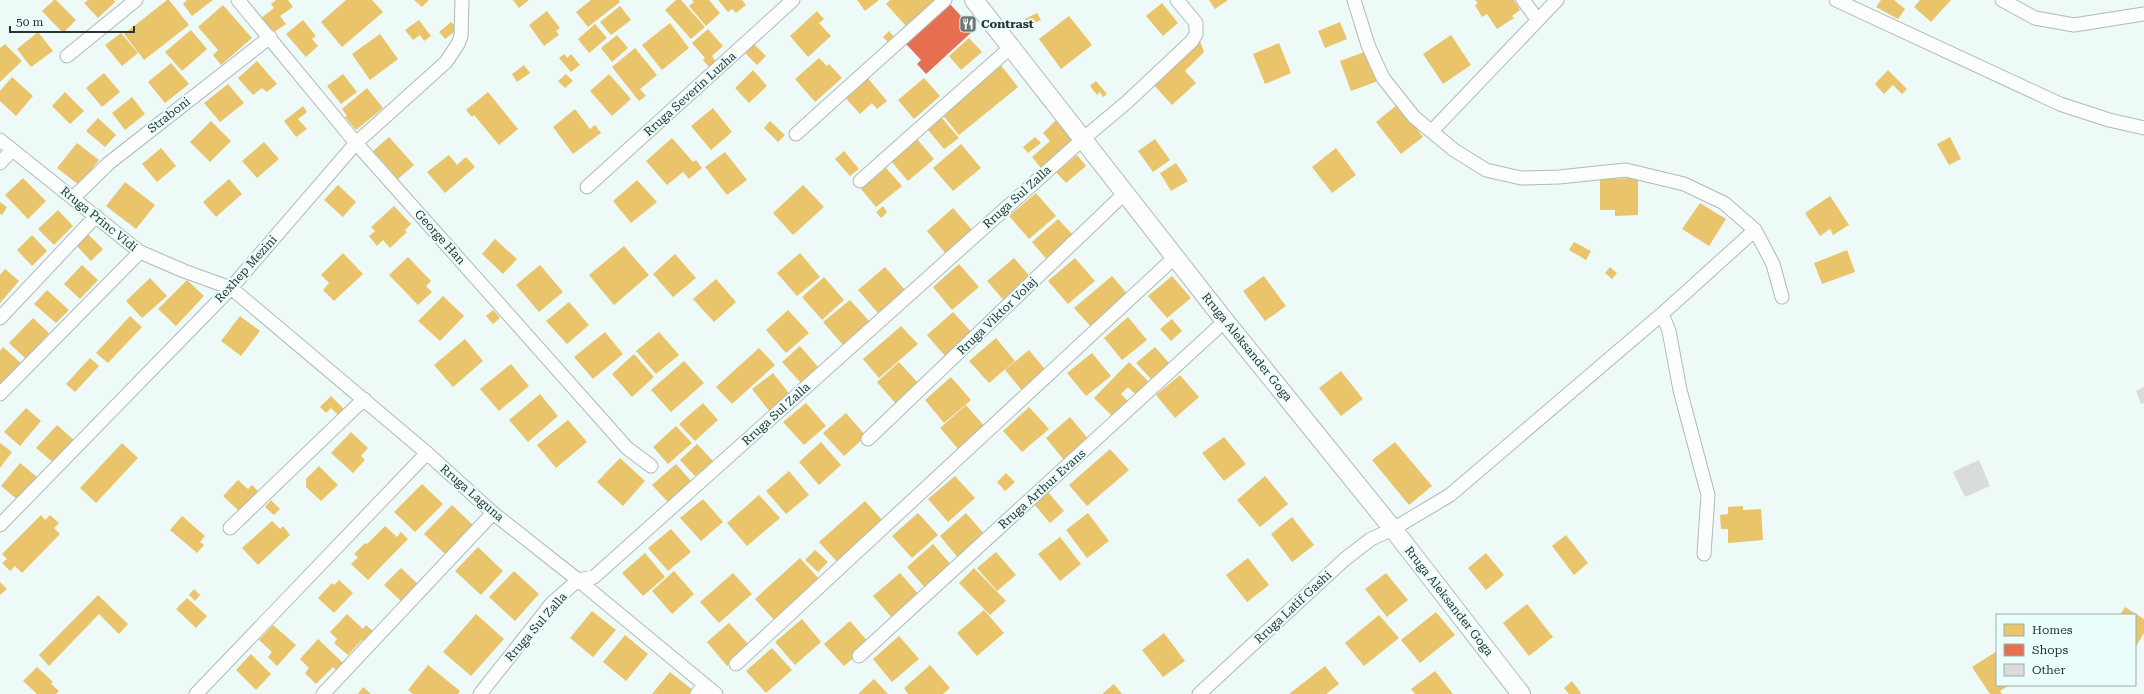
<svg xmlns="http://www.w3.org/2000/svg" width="2144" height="694" font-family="'Roboto Serif',serif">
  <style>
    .homes { fill: #e9c46a }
    .shops { fill: #e76f51 }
    .building { fill: #dadcd9 }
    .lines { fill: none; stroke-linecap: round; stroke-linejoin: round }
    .minor-casing { stroke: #b0bab8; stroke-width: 15 }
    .secondary-casing { stroke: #b0bab8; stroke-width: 20 }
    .minor { stroke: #fcfefe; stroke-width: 13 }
    .secondary { stroke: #fcfefe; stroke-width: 18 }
    .labels { text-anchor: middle; stroke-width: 4; stroke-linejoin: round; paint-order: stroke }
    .poi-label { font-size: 12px; font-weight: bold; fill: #2a3433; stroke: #eafefb; text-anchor: start }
    .street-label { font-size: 12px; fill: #2a3433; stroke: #eafefb }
  </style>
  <rect width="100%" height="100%" fill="#eefaf8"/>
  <path class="homes" d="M54,0H56L76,20L63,33L42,11Z
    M88,0H114L115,2L98,18L84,3Z
    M167,0H169L189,25L144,60L124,34Z
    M187,0H213L192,16L183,4Z
    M276,0H288L293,7L280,16L286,24L271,34L260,19L274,8L271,4Z
    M346,0H372L383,12L342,47L321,22Z
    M414,0H429L422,7Z
    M513,0H529L519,8Z
    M591,0H619L620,2L588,27L576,12Z
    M676,0H681L705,27L691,39L665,10Z
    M692,0H709L720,13L706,26L689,6L694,2Z
    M718,0H742L746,5L736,13L732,9L728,12Z
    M857,0H879L865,11Z
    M890,0H935L906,26L886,4Z
    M1209,0H1228L1215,9Z
    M1475,0H1514L1520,10L1512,16L1514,18L1497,29L1487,14L1482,17L1475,5L1478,3Z
    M1881,0H1894L1905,9L1898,19L1876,7Z
    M1920,0H1951L1931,22L1914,7Z
    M1162,3L1178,23L1163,36L1146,16Z
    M223,5L252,38L221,65L213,55L218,50L198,27Z
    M620,6L631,20L611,35L600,22Z
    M547,11L560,28L556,31L559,35L544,46L529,25Z
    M817,11L824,19L819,23L831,36L808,57L790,36Z
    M1037,13L1041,20L1029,26L1025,19Z
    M1069,16L1092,45L1061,69L1039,39Z
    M303,20L316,36L312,39L318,46L306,57L286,34Z
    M419,20L431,36L424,41L420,35L413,40L405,30Z
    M451,22L458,29L445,39L439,32Z
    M1340,22L1347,39L1325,48L1318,31Z
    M670,23L689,48L662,70L642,45Z
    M595,24L607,38L589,53L578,39Z
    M708,29L723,46L712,56L716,62L709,67L703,60L705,58L692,43Z
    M191,30L207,49L182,71L165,52Z
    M889,31L894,37L888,42L883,37Z
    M38,32L53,51L31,67L17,49Z
    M121,33L138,53L122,66L105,45Z
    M380,34L398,59L370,80L352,54Z
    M617,35L628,48L612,62L601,48Z
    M1451,35L1471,65L1443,84L1423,54Z
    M969,38L982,52L961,70L949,56Z
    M1200,41L1204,52L1185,71L1196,83L1172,105L1153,84Z
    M1279,43L1291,73L1265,84L1253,54Z
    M5,44L22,61L0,82V48Z
    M754,44L766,56L757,65L745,53Z
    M635,48L657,75L640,89L646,96L639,101L612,67Z
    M1367,51L1378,81L1351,91L1340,61Z
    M564,54L567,58L571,54L580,65L571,72L559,58Z
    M819,58L827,66L829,64L842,78L815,102L795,79Z
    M257,61L277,84L267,92L262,88L253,95L238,78Z
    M171,63L189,84L165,103L148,82Z
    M1000,64L1018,87L959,135L941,113Z
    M524,65L530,73L517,82L512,74Z
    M753,70L767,86L749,103L735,88Z
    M1888,70L1907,89L1902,94L1893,85L1884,94L1875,84Z
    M104,73L120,92L102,107L86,88Z
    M343,74L357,92L341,104L327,86Z
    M566,74L573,81L565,88L558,81Z
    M609,74L631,99L612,116L590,91Z
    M866,76L887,101L877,109L872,103L860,114L843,95Z
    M12,77L33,96L16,116L0,101V91Z
    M924,78L940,96L914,119L898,100Z
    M1096,81L1107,94L1103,97L1100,92L1097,95L1090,86Z
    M228,84L244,103L220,122L204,103Z
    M367,88L383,108L356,130L345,117L347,116L342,109Z
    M65,92L84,111L70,124L52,106Z
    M488,92L518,129L499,145L474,115L472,117L466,110Z
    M132,97L145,114L125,130L112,113Z
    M1398,104L1423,137L1401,154L1376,122Z
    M303,106L307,112L298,119L307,129L296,137L284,121Z
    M713,108L732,132L711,150L691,126Z
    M575,109L590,129L595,125L601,133L573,154L553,127Z
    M98,118L116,135L105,147L86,131Z
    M942,118L959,138L944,149L928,130Z
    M1056,120L1073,139L1041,168L1032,157L1050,141L1043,133Z
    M211,121L231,141L210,162L190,142Z
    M770,121L785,135L778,142L764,128Z
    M389,137L414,165L398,179L373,151Z
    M1035,137L1041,143L1028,153L1023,147Z
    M1950,137L1961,159L1949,165L1937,144Z
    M672,138L693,162L696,160L702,168L689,179L683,172L667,185L646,161Z
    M917,139L934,159L908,181L891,161Z
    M1155,139L1170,160L1153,172L1138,151Z
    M264,142L279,159L257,178L242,161Z
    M77,143L99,160L79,185L57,168Z
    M961,144L981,168L953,191L933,168Z
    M161,148L176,166L157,182L142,164Z
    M1336,148L1356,175L1332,193L1312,167Z
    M844,151L859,169L850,176L835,159Z
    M725,152L747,180L727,195L705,167Z
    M449,155L457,165L466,157L475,167L445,193L427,172Z
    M1077,155L1086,166L1066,183L1056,172Z
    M1176,163L1188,181L1171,191L1160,173Z
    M886,168L902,186L876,207L861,189Z
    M23,178L46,201L28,219L5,195Z
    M1638,178V215L1615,216V210H1600V179Z
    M229,179L242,194L216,217L203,202Z
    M637,180L657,202L631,223L613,201Z
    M125,182L155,205L136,229L106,206Z
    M338,185L356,202L343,217L324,200Z
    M803,185L824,207L793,235L773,213Z
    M1036,193L1056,216L1029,239L1009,216Z
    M1830,196L1849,225L1833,235L1830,229L1820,236L1805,213Z
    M0,202L7,207L2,215L0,214Z
    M1700,203L1726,219L1709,246L1682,229Z
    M394,206L411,224L405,230L407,232L390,248L383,240L377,246L369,236L375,231L371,227Z
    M883,206L887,212L881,218L876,212Z
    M953,208L973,231L946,254L927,231Z
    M58,210L73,226L54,245L38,229Z
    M1058,219L1076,238L1049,262L1032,242Z
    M87,233L103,249L91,261L76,245Z
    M32,235L47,251L32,266L17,250Z
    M495,239L517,259L503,274L482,254Z
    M1574,242L1591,251L1586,260L1569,250Z
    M624,246L649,275L614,305L589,275Z
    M1847,250L1855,272L1822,284L1814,263Z
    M343,253L363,274L334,301L323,290L329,283L321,275Z
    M800,253L820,277L797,296L777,273Z
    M675,254L696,278L673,297L653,274Z
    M408,257L431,281L426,286L432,292L418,305L389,275Z
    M1014,258L1034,281L1007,304L987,281Z
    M1075,258L1095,281L1068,304L1048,281Z
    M959,264L979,287L952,310L933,287Z
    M82,265L98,280L80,299L64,284Z
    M540,265L563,292L539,312L516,285Z
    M885,267L905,290L878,313L858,290Z
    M1610,267L1617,273L1612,279L1605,273Z
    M5,269L19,281L0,303V275Z
    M1112,276L1130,297L1093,329L1074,308Z
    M1172,276L1191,298L1167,318L1148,296Z
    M1264,276L1286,306L1265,321L1243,291Z
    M824,277L844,300L822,320L802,297Z
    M150,278L167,296L142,318L126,301Z
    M716,279L736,302L714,322L693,299Z
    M187,280L204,296L176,326L158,309Z
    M47,290L69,310L56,323L34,304Z
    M443,296L464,316L440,341L418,321Z
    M850,300L870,322L843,345L823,322Z
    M569,302L589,325L567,344L546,321Z
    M493,310L500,318L493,324L486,316Z
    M788,310L809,333L786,353L766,330Z
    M953,312L973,334L946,357L927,335Z
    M130,316L142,327L108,363L96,353Z
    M240,316L260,331L241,356L221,341Z
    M1128,317L1147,340L1122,360L1104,338Z
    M33,318L49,333L26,359L9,343Z
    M1172,319L1182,331L1171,341L1160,329Z
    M901,326L918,344L879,378L863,359Z
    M605,332L623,354L593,379L574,357Z
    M659,332L679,355L656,374L636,351Z
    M996,338L1015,361L989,383L969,361Z
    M465,339L483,361L453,387L434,365Z
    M800,346L819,368L801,383L782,362Z
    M3,347L21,363L0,385V351Z
    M1155,347L1169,363L1151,379L1136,363Z
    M759,348L775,365L732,404L716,387Z
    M1029,350L1048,373L1024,393L1005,370Z
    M1092,353L1111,376L1086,396L1067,373Z
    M634,354L654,377L632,397L612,374Z
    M90,358L99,366L75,392L66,384Z
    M684,361L704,383L671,412L651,390Z
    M899,362L920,385L897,405L877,382Z
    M1129,362L1149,382L1136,395L1128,387L1121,394L1128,401L1113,417L1094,398Z
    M511,364L529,386L499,411L480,389Z
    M1341,371L1363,399L1341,416L1319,388Z
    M773,373L791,396L770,412L752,389Z
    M1180,375L1199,397L1175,418L1156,395Z
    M951,377L971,400L944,423L925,400Z
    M540,394L558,416L528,442L509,420Z
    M331,396L344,409L338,415L331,408L326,413L320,407Z
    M703,403L718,420L695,441L679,424Z
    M806,403L826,426L804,445L783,422Z
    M966,405L986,428L960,451L940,428Z
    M1029,407L1049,429L1022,452L1003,431Z
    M26,408L41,421L20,446L4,432Z
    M846,413L866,436L844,456L823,433Z
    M1070,417L1089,440L1064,460L1046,438Z
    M568,420L587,442L556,468L537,445Z
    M57,425L75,441L55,464L36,448Z
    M676,426L692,443L668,464L653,447Z
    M351,432L368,448L361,456L365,460L353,473L331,453Z
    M1224,437L1246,464L1224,481L1202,453Z
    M821,442L841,465L819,485L799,462Z
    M1395,442L1432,486L1409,505L1372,460Z
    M0,443L12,452L0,468Z
    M122,443L138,458L96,503L80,488Z
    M697,444L713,461L695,476L680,460Z
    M1110,449L1129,470L1087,506L1069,485Z
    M620,458L645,481L623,506L597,482Z
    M20,463L38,478L19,501L1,486Z
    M676,464L691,481L668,502L652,485Z
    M319,466L338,485L321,501L306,487V479Z
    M789,471L809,495L786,514L766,491Z
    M1006,473L1015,482L1005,491L997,482Z
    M955,476L975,498L948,522L928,499Z
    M1265,476L1288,504L1260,527L1237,500Z
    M238,480L248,489L252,485L260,493L241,513L223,496Z
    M422,484L443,504L415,532L394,512Z
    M1048,492L1064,511L1050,523L1034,504Z
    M759,495L780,518L747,546L727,523Z
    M703,499L723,522L701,541L680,518Z
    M271,500L280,509L274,515L265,507Z
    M865,501L885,523L839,564L819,542Z
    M452,505L473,525L445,554L424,534Z
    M1743,506V510L1761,509L1763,540L1728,543V529H1721L1720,515L1728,514V507Z
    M918,513L938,535L912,558L892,536Z
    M966,513L986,536L959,559L940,536Z
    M1088,513L1109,541L1087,558L1066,530Z
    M41,515L45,520L50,515L59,523L54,528L60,534L22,573L15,566L10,571L2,563L7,559L2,554Z
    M182,516L205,536L200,542L204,545L197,553L170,530Z
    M1292,517L1314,545L1292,562L1271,534Z
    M272,521L280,529L283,526L290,535L258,565L242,548Z
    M385,526L397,537L401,532L408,539L368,580L351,564L358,557L354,554L365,543L367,544Z
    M671,529L691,552L668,571L648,548Z
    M1566,535L1588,563L1574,575L1552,546Z
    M1060,537L1081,564L1060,581L1038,554Z
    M933,544L953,567L927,590L907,567Z
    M478,547L503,571L481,595L455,571Z
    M815,550L828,562L818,572L805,560Z
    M996,552L1016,575L997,591L977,568Z
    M645,553L665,577L643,596L622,573Z
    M1486,553L1504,575L1486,590L1468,568Z
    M800,558L820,580L775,621L755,599Z
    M1248,558L1269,585L1247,602L1226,575Z
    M401,568L420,586L403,603L384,585Z
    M974,568L1006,601L990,615L959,583Z
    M514,571L539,594L515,621L489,597Z
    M674,571L694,594L672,614L652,591Z
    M733,573L752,594L719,623L700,602Z
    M900,573L920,596L893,619L873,596Z
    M1386,573L1408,600L1387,617L1365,589Z
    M339,580L353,593L334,613L318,598L332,583L334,585Z
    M0,582L7,589L0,595Z
    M194,589L200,595L195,601L189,595Z
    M98,595L128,624L119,634L99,614L49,666L39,655Z
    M187,598L207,616L196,628L176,609Z
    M1527,604L1553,637L1529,656L1503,623Z
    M2125,607L2144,619V633L2135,648V615H2120Z
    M984,610L1004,633L977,656L957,633Z
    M592,611L616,630L593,657L570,638Z
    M1436,612L1455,635L1420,663L1401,640Z
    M347,614L363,629L366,625L375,633L366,643L362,640L348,655L334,643L337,639L330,632Z
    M476,614L504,639L471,676L443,652Z
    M1379,615L1399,638L1364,666L1345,643Z
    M802,619L821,642L795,665L775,642Z
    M850,621L870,644L844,666L824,644Z
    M729,623L750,646L727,666L707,642Z
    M273,625L296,645L277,666L268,657L272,652L259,640Z
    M1164,633L1185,661L1163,677L1142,650Z
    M625,635L648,654L626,681L603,662Z
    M899,636L919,659L892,682L873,659Z
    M318,639L343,663L336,670L333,667L316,684L305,673L309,668L300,659Z
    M772,648L792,670L766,693L746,671Z
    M1997,651V685H2010L2000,691L2002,694H1990L1972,667Z
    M251,654L271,674L256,690L236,670Z
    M428,665L460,691L458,694H413L408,690Z
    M930,665L950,688L943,694H908L904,688Z
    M1325,666L1339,684L1326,694H1289Z
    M37,667L53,682L51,684L59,691L56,694H37L23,681Z
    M1435,671L1453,694H1415L1411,689Z
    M670,672L694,691L691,694H652Z
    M874,679L888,694H858Z
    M1572,681L1581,693L1580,694H1569L1564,688Z
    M1114,684L1122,694H1102Z
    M363,687L371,694H358Z"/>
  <path class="shops" d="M949,3L974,30L926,74L917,64L921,60L905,43Z"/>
  <path class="building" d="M2144,387V403L2141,404L2136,391Z
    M1979,460L1990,486L1965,497L1953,472Z"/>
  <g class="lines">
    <defs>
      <path id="minor" d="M238,0L356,143L627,448L651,466
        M1354,0L1368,45L1383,78L1414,117L1454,150L1486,170L1521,178L1559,177L1626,170L1684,184L1724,203L1755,230L1773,264L1782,297
        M1523,0L1537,19
        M1836,0L2060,104L2109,120L2144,128
        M2002,0L2035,18L2074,25L2144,14
        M67,56L136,0
        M1432,131L1557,0
        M796,134L945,0
        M0,140L140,252L184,271L231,288L427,453L493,513L578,580L716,694
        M0,163L12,150
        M860,181L1011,47
        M587,187L793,0
        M73,198L109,163L270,37
        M1662,314L1669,331L1680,390L1708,495L1704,554
        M0,318L96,216
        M0,394L140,252
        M868,439L1125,193
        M0,525L231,288L356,143L446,62L458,44L461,36L462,0
        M230,528L364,399
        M859,656L1225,321
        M736,664L1175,257
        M196,694L427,453
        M323,694L493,513
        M480,694L552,603L578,580L594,577L1083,139L1127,102L1192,41L1196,34V23L1177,0
        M697,694L704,684
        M1199,694L1345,559L1371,539L1393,529L1450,495L1662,314L1755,230"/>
      <path id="secondary" d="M974,0L1225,321L1393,529L1521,694"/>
    </defs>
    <use href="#minor" class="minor-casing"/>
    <use href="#secondary" class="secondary-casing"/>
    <use href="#minor" class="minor"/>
    <use href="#secondary" class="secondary"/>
  </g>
  <defs>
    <symbol id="restaurant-square" viewBox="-11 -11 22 22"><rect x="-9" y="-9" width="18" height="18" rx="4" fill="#6f7978" stroke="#eafefb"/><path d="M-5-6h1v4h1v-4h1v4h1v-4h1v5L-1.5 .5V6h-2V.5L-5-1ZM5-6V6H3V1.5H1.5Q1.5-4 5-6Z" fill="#fff"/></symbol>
  </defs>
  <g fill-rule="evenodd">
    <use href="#restaurant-square" x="958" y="14" width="20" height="20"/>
  </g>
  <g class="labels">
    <g class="poi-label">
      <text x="981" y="28">Contrast</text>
    </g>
    <g class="street-label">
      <text transform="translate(690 94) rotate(-42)" y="4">Rruga Severin Luzha</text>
      <text transform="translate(169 115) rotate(-38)" y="4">Straboni</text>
      <text transform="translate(1017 197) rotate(-42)" y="4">Rruga Sul Zalla</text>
      <text transform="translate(99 219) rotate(39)" y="4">Rruga Princ Vidi</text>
      <text transform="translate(440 237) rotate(48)" y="4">George Han</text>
      <text transform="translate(246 269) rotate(-48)" y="4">Rexhep Mezini</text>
      <text transform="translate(997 316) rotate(-44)" y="4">Rruga Viktor Volaj</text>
      <text transform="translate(1247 347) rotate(51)" y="4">Rruga Aleksander Goga</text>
      <text transform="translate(776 414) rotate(-42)" y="4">Rruga Sul Zalla</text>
      <text transform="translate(1042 489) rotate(-42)" y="4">Rruga Arthur Evans</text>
      <text transform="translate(472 493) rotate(41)" y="4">Rruga Laguna</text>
      <text transform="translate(1449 601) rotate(52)" y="4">Rruga Aleksander Goga</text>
      <text transform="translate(1293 607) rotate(-43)" y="4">Rruga Latif Gashi</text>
      <text transform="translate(536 627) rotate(-49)" y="4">Rruga Sul Zalla</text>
    </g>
  </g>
  <rect x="1996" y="614" width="140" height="72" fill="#eafefb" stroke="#9dadab"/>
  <rect x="2004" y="624" width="20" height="12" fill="#e9c46a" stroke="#9dadab"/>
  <text x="2032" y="634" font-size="12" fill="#2a3433">Homes</text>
  <rect x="2004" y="644" width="20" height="12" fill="#e76f51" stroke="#9dadab"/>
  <text x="2032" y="654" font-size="12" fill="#2a3433">Shops</text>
  <rect x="2004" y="664" width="20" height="12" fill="#dadcd9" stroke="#9dadab"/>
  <text x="2032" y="674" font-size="12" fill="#2a3433">Other</text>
  <path d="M10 26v6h124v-6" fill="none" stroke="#2a3433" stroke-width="2"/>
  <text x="16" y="26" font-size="12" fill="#2a3433" stroke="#eafefb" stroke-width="3" paint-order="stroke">50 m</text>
</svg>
